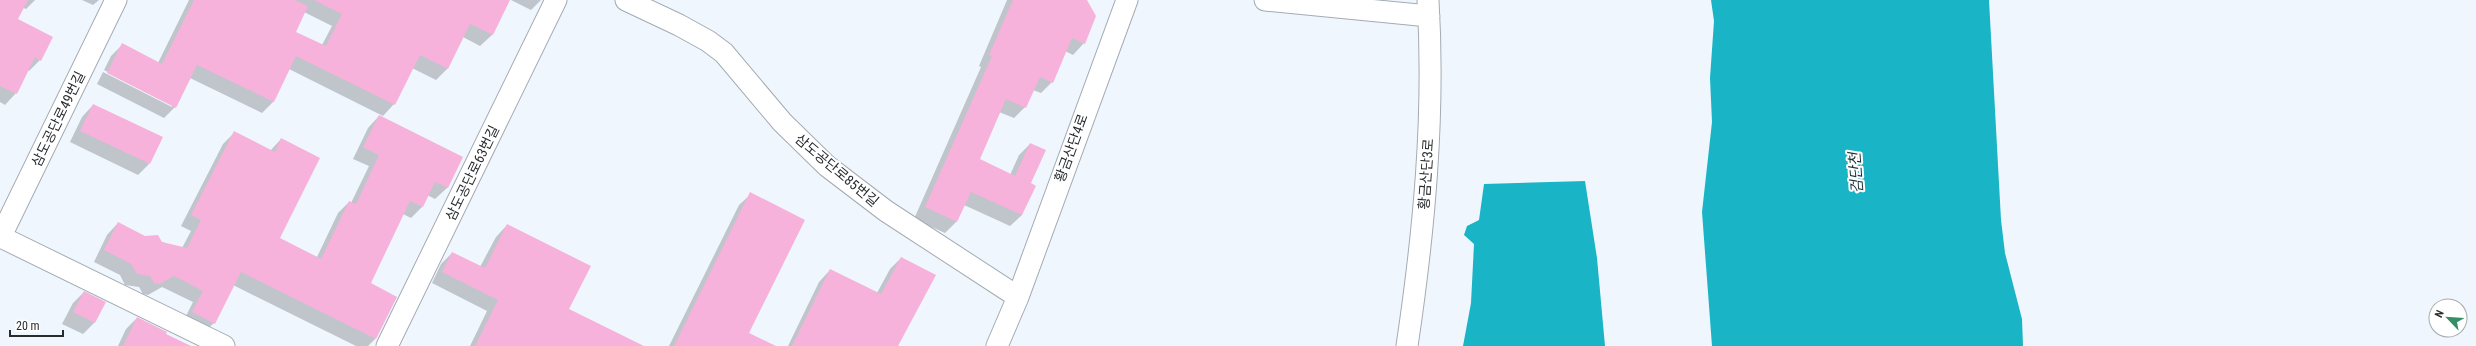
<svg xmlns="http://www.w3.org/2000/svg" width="2476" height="346" font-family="'Roboto Condensed','Noto Sans KR',sans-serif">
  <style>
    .water { fill: #19b5c6 }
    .shadow { fill: #0003; fill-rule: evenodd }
    .building { fill: #f6b2da }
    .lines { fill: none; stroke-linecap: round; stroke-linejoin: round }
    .minor-casing { stroke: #a5abb3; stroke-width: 23 }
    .minor { stroke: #fff; stroke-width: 21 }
    .labels { text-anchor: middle; stroke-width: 4; stroke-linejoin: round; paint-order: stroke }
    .street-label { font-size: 14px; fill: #292c2f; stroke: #fff }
    .water-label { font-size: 15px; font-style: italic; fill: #1d3437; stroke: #fff }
  </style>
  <rect width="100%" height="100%" fill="#f0f6fe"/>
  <path class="water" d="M1711,0H1989L2001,220L2005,253L2022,319L2023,346H1712L1702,212L1712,122L1710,78L1714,21Z
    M1585,181L1597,258L1605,346H1463L1471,303L1474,244L1464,235L1467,226L1479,220L1484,184Z"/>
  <path class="shadow" d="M5,0H35L26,9Z
    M82,0H99L93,5Z
    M189,0H509L492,35L480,46L463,37L447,69L436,80L412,68L394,104L383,116L289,69L273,102L262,113L190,78L175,107L164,118L97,84L103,72L172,107V105L104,70L111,56L123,44L158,63ZM304,12L332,26L322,45L294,32Z
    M511,0H541L531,10Z
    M1007,0H1086L1084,43L1073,55L1065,51L1052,82L1041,93L1033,90L1025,107L1014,118L999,112L979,160L1010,175L1019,155L1030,144V184L1022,215L1010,226L964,205L956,222L945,233L914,219L981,67L979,66Z
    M0,31L40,60L29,71L27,70L16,93L5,105L0,102Z
    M93,105L149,164L138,175L70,142L82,117Z
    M379,116L462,157L447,188L435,199L427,195L422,207L411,218L403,214L369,284L396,297L375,339L368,346H356L233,285L214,323L202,334L182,324L193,302L162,287L148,295L143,294L139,287L125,285L120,275L94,262L107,235L118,223L145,237L182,248L191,231L181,226L223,144L234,133L270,151L281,139L278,238L317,257L338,213L349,202L351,203L369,166L353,159L368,128Z
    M751,194L748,333L773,346H669L739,205Z
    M507,225L568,310L642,346H470L487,311L432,283L441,264L452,253L480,267L496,237Z
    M901,258L897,346H788L819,282L830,270L877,293L890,269Z
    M84,292L104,302L94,323L83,334L62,324L73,303Z
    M137,318L165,334L189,346H118L126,329Z"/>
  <path class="building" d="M0,0H28L18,19L53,37L41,61L35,57L17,94L0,86Z
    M194,0H295L308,6L296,32L326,46L342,14L314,0H510L493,35L470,24L448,69L420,55L395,105L296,56L274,102L197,65L176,108L107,73L122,43L162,64Z
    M1013,0H1087L1096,16L1085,44L1072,38L1053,83L1040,77L1026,108L1006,99L980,159L1015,176L1030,143L1046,150L1031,183L1036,186L1022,215L971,192L957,222L925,207L992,56L989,55Z
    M93,104L163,137L150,164L80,131Z
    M379,115L463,157L448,188L435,182L423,207L410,201L371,283L397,297L376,339L241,272L215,324L192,312L203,291L174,276L160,284L154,283L150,276L137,274L131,264L104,250L118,222L145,236L158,235L162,242L187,248L201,220L191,215L234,131L275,152L281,138L320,158L280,238L321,259L349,201L356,204L379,155L363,147Z
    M750,192L805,220L749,333L776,346H674Z
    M507,224L591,266L569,309L644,346H475L498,300L442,272L452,252L485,268Z
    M901,257L936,275L898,346H792L830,269L881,294Z
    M84,291L106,302L95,323L73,312Z
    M137,317L167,332L166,334L191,346H123Z"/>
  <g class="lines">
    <defs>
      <path id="minor" d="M626,0L679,25L708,41L724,53L782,122L827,166L886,211L1018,297L997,346
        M1265,0L1429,16
        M1,237L224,346
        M0,238L116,0
        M1018,297L1127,0
        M387,346L556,0
        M1407,346C1424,232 1435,116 1428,0"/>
    </defs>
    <use href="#minor" class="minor-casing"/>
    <use href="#minor" class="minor"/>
  </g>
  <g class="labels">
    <g class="street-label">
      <text transform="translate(58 119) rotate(-64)" y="5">삼도공단로49번길</text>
      <text transform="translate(1071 148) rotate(-70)" y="5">황금산단4로</text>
      <text transform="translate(837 170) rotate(40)" y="5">삼도공단로85번길</text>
      <text transform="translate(472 173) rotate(-64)" y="5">삼도공단로63번길</text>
      <text transform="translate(1426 174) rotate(-86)" y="5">황금산단3로</text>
    </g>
    <g class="water-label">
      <text transform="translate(1856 173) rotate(-94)" y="5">검단천</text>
    </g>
  </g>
  <g transform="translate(2448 318) rotate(295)"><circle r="19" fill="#ffffff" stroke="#a9abac"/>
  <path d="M0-3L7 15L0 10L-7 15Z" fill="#348f66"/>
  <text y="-6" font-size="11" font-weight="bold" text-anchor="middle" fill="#292c2f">N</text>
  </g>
  <path d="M10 330v6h53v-6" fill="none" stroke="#292c2f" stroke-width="2"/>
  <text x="16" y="330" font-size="12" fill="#292c2f" stroke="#ffffff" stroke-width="3" paint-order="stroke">20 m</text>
</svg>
